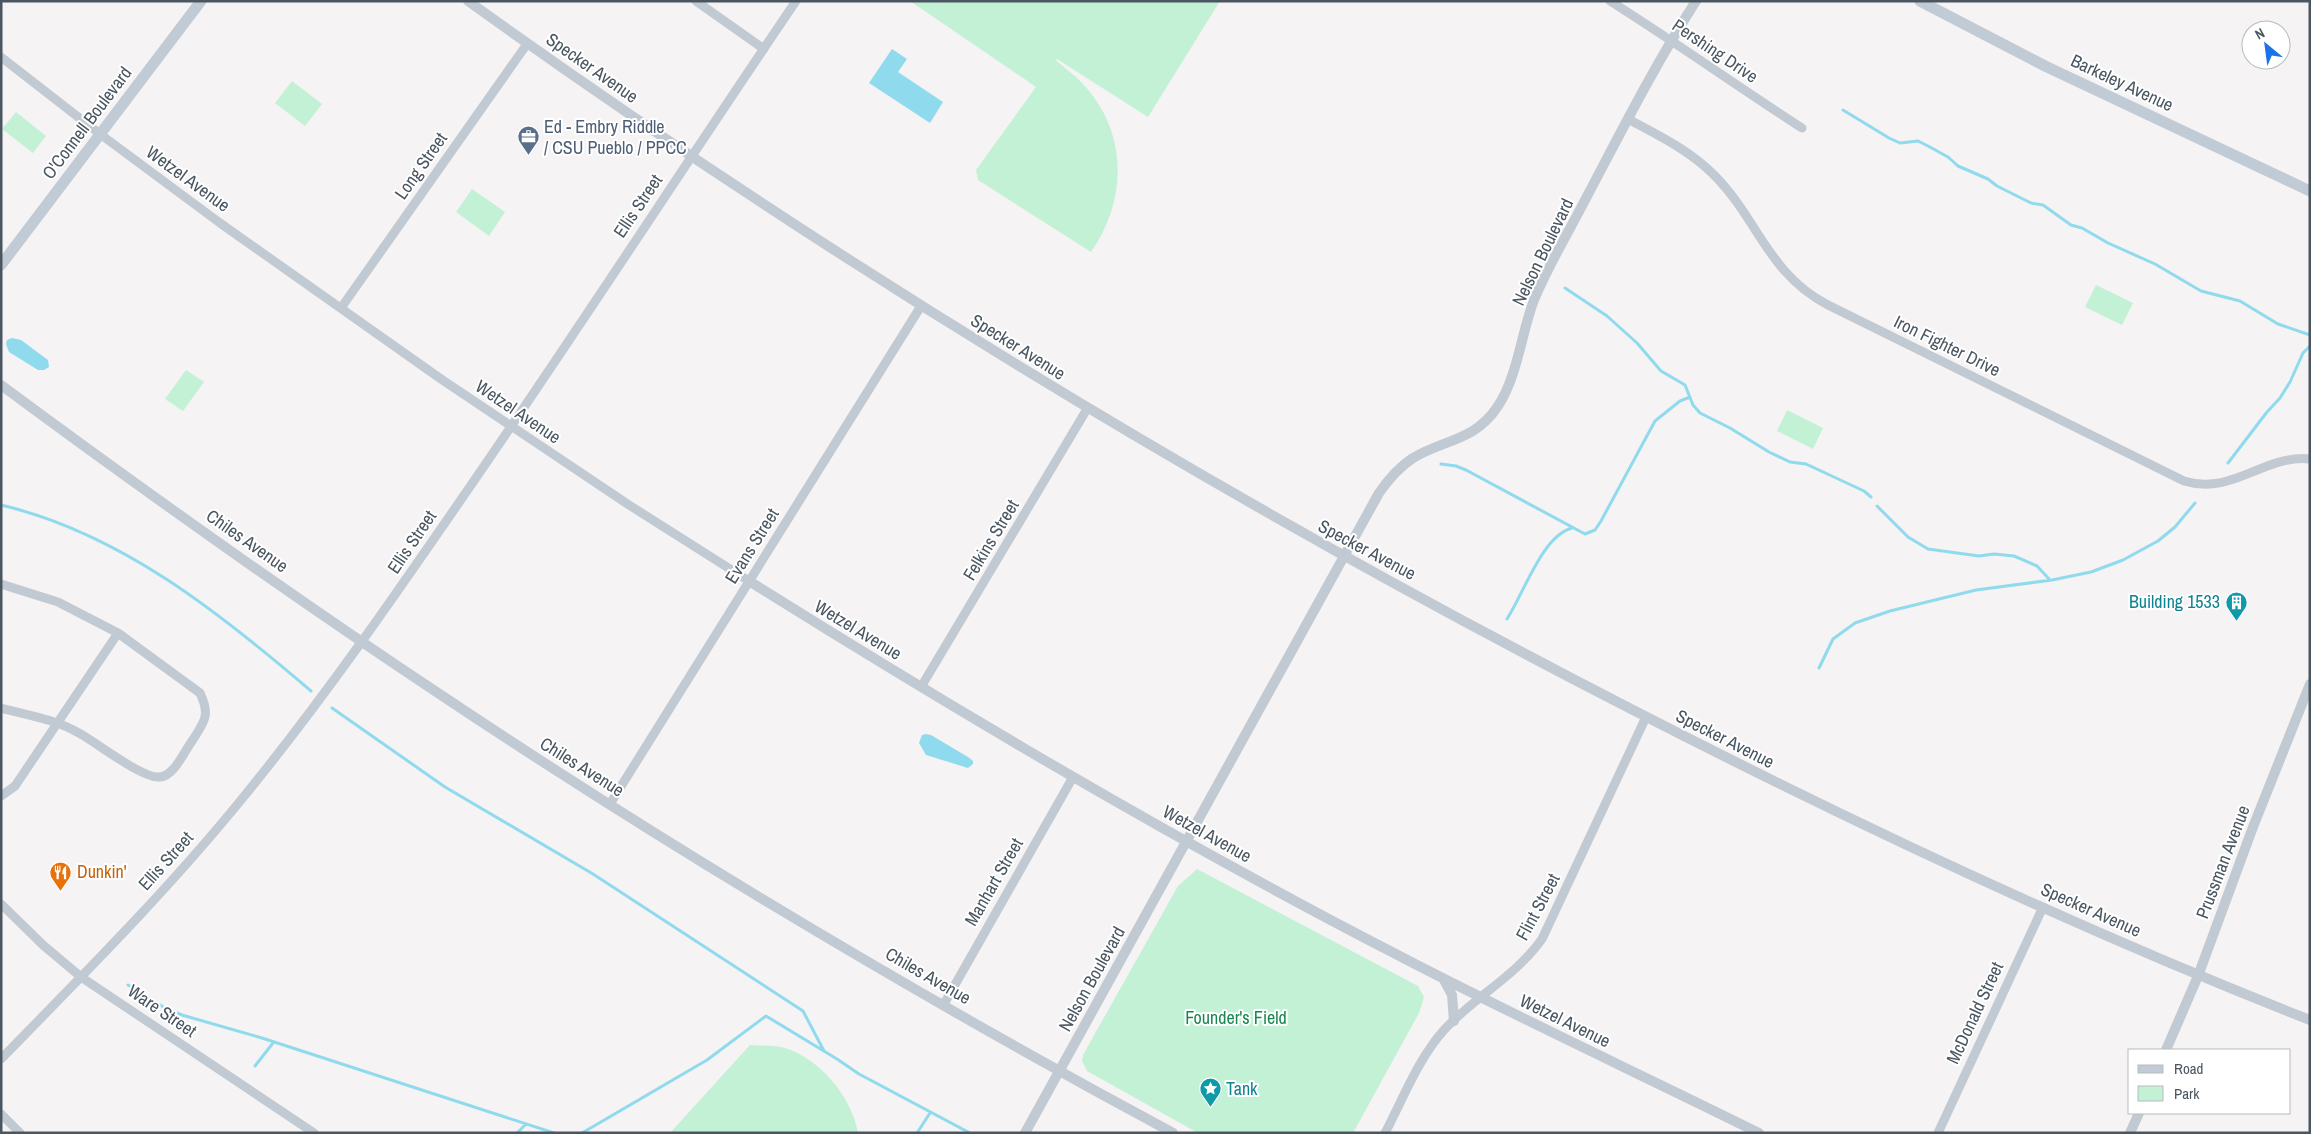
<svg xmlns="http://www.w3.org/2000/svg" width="2311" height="1134" font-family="'Archivo Narrow',sans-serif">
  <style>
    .green { fill: #c3f1d5 }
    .water { fill: #90daee }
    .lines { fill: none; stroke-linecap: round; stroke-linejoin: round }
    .stream { stroke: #90daee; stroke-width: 3 }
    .minor { stroke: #c1cad2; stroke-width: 9 }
    .tertiary { stroke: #c1cad2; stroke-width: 10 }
    .secondary { stroke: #c1cbd6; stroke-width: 11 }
    .labels { text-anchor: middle; stroke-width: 4; stroke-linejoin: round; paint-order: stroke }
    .street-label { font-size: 18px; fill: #4a5661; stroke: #fff }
    .service-label { font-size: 18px; fill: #4e5e75; stroke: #fff; text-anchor: start }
    .culture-label { font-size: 18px; fill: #0d838f; stroke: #fff; text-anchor: end }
    .food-label { font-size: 18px; fill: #c56008; stroke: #fff; text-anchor: start }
    .park-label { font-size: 18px; fill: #17864f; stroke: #fff }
  </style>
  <rect width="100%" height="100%" fill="#f5f3f3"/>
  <path class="green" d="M910,1H1220L1148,117L1057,59L1056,60C1064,68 1074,74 1082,83C1128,131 1128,199 1091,252L978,180L976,170L1036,87Z
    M292,81L322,104L305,126L275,103Z
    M16,112L46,136L33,153L2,129Z
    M472,189L505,212L489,236L456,212Z
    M2096,285L2133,303L2122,325L2085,307Z
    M186,370L204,382L183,411L165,399Z
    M1787,410L1823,428L1813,449L1777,431Z
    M1197,869L1418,986L1424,997L1419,1013L1353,1133H1198L1087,1071L1082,1061L1083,1055L1178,886Z
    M750,1045C761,1046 773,1045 785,1048C820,1059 852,1097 858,1133H670Z"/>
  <path class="water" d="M892,49L907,59L898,72L943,102L930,123L869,83Z
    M12,338L21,340L48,360L49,367L44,370H38L9,352L6,344L7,340Z
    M926,734L931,735L968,757L973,761V764L968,768L926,755L919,743L922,735Z"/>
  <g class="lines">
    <path class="stream" d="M1843,110L1889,138L1900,143L1918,141L1928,146L1948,157L1958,166L1988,179L1997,186L2031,203L2043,205L2071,225L2082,228L2108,243L2155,264L2201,291L2240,301L2278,324L2310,335
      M1565,288L1607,316L1637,343L1661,371L1685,385L1693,405L1700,413L1730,428L1769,452L1790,462L1806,464L1864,491L1871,497
      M2228,463L2267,412L2280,398L2290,382L2303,353L2310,346
      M1441,464L1456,466L1466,470L1585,534L1595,530L1601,521L1655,421L1680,401L1690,397
      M1,505C120,533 220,613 311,691
      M1877,506L1908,537L1928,549L1979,556L1994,554L2014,556L2037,566L2050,580
      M1507,619C1524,593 1542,536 1572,528
      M1819,668L1833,639L1855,623L1890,611L1976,590L2052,580L2091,572L2123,560L2158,541L2175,527L2195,503
      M332,708L445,787L593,874L803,1011L824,1051
      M128,985L165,1008L182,1015L262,1038L554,1133
      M255,1066L273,1043
      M517,1133L526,1124
      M582,1133L707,1060L766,1016L837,1059L859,1074L970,1133
      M917,1133L930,1113"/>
    <path class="minor" d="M696,1L764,49
      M1610,1C1675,42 1737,86 1802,128
      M1,57L100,134L220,223L441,379L629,505L749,581
      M1628,119C1658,135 1689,150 1714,175C1758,219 1768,274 1828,305L2184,481C2233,496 2264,454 2310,459
      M341,308L527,44
      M1,584L58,602L118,633L200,693C211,716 204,722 192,741C184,752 174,776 160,777C142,779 95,741 77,732C54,719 27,715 1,708
      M921,687L1087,409
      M1,796L15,786L118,633
      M610,804L921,306
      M1,904L43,945L81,977L314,1133
      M944,1004L1073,777
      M1,1059C83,975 167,891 241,800C323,700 396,594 469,488C580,327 686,163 796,1
      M1,1114L20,1133
      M1385,1133C1403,1099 1418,1059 1444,1030C1474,997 1516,976 1542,939L1646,717
      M1938,1133L2043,907"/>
    <path class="tertiary" d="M468,1C839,267 1229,503 1635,711C1855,824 2080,930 2310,1020
      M1,385C147,493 296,599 447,699C681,855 926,1000 1173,1133
      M749,581C958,712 1171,838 1390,951C1512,1015 1636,1072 1759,1133
      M1443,978L1452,995L1454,1021
      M2166,1050L2198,976L2253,827L2310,684
      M1025,1133L1379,493C1388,480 1399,467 1413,458C1445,439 1475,441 1498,406C1518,375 1521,334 1534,300C1547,268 1568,233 1584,202C1620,134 1654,66 1696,1
      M2130,1133L2139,1113"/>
    <path class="secondary" d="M1920,1L2045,66L2310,191
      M1,265L201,1"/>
  </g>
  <defs>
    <symbol id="office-pin" viewBox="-11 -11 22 30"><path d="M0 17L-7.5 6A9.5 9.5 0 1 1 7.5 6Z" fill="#5c6f8a" stroke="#fff"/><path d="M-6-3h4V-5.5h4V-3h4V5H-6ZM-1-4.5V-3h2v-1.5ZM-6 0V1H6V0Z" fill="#fff"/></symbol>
    <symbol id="building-pin" viewBox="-11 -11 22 30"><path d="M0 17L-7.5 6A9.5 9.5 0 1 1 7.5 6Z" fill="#0f9aa8" stroke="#fff"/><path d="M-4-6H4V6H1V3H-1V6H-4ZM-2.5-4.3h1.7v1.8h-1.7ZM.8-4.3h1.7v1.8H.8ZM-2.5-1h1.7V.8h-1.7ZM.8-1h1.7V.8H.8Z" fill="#fff"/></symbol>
    <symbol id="restaurant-pin" viewBox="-11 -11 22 30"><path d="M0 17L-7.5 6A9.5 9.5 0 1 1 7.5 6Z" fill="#e8710a" stroke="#fff"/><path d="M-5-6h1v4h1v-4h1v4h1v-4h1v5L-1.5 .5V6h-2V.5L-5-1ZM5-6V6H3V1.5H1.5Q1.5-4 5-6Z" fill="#fff"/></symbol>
    <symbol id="sight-pin" viewBox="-11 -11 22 30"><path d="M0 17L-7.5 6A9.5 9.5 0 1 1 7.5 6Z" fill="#0f9aa8" stroke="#fff"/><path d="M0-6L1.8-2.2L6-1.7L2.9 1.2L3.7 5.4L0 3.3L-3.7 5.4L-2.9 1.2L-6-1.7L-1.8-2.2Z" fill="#fff"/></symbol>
  </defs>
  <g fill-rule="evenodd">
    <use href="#office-pin" x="516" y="124" width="25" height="34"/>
    <use href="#building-pin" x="2224" y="590" width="25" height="34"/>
    <use href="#restaurant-pin" x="48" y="860" width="25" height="34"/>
    <use href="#sight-pin" x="1198" y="1076" width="25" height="34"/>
  </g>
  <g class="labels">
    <g class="street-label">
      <text transform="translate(1715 51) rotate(34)" y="6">Pershing Drive</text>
      <text transform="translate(592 68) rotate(35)" y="6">Specker Avenue</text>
      <text transform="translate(2122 83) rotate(25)" y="6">Barkeley Avenue</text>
      <text transform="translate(87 123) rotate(-53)" y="6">O'Connell Boulevard</text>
      <text transform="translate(421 166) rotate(-55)" y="6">Long Street</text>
      <text transform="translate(188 179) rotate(36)" y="6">Wetzel Avenue</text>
      <text transform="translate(638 206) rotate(-56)" y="6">Ellis Street</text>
      <text transform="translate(1543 252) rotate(-64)" y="6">Nelson Boulevard</text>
      <text transform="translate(1947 346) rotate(26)" y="6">Iron Fighter Drive</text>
      <text transform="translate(1018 347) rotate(32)" y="6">Specker Avenue</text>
      <text transform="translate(518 412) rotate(34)" y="6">Wetzel Avenue</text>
      <text transform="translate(991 540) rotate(-59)" y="6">Felkins Street</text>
      <text transform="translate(247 541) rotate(35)" y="6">Chiles Avenue</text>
      <text transform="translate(412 542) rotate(-56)" y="6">Ellis Street</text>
      <text transform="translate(752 546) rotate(-58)" y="6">Evans Street</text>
      <text transform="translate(1367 550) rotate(28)" y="6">Specker Avenue</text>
      <text transform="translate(858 630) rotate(31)" y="6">Wetzel Avenue</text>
      <text transform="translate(1725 739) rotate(27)" y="6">Specker Avenue</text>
      <text transform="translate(582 767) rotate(32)" y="6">Chiles Avenue</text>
      <text transform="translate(1207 834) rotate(29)" y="6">Wetzel Avenue</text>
      <text transform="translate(166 861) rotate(-48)" y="6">Ellis Street</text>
      <text transform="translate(2223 862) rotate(-69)" y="6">Prussman Avenue</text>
      <text transform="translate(994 882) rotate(-60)" y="6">Manhart Street</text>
      <text transform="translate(1538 907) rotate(-62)" y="6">Flint Street</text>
      <text transform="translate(2091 910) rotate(24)" y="6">Specker Avenue</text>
      <text transform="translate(928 976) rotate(30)" y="6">Chiles Avenue</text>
      <text transform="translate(1092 979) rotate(-61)" y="6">Nelson Boulevard</text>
      <text transform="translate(162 1011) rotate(34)" y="6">Ware Street</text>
      <text transform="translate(1975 1013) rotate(-65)" y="6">McDonald Street</text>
      <text transform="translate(1565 1021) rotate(26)" y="6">Wetzel Avenue</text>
    </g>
    <g class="service-label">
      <text x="544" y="133">Ed - Embry Riddle<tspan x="544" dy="21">/ CSU Pueblo / PPCC</tspan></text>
    </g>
    <g class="culture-label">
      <text x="2220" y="608">Building 1533</text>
      <text x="1226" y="1095" text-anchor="start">Tank</text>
    </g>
    <g class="food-label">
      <text x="77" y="878">Dunkin'</text>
    </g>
    <g class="park-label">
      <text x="1236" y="1024">Founder's Field</text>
    </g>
  </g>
  <rect width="2311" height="1134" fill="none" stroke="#4a5661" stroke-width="5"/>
  <rect x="2128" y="1049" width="162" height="65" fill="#ffffff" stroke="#b7bbc0"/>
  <rect x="2138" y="1065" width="25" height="8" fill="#c1cbd6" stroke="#b7bbc0"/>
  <text x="2174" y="1074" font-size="15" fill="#4a5661">Road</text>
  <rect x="2138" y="1086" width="25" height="15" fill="#c3f1d5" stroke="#b7bbc0"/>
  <text x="2174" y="1099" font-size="15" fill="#4a5661">Park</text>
  <g transform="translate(2266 45) rotate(331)"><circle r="24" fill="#ffffff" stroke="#b7bbc0"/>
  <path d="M0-4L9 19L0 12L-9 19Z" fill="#1a73e8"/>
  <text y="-8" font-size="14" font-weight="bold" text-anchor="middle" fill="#4a5661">N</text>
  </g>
</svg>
